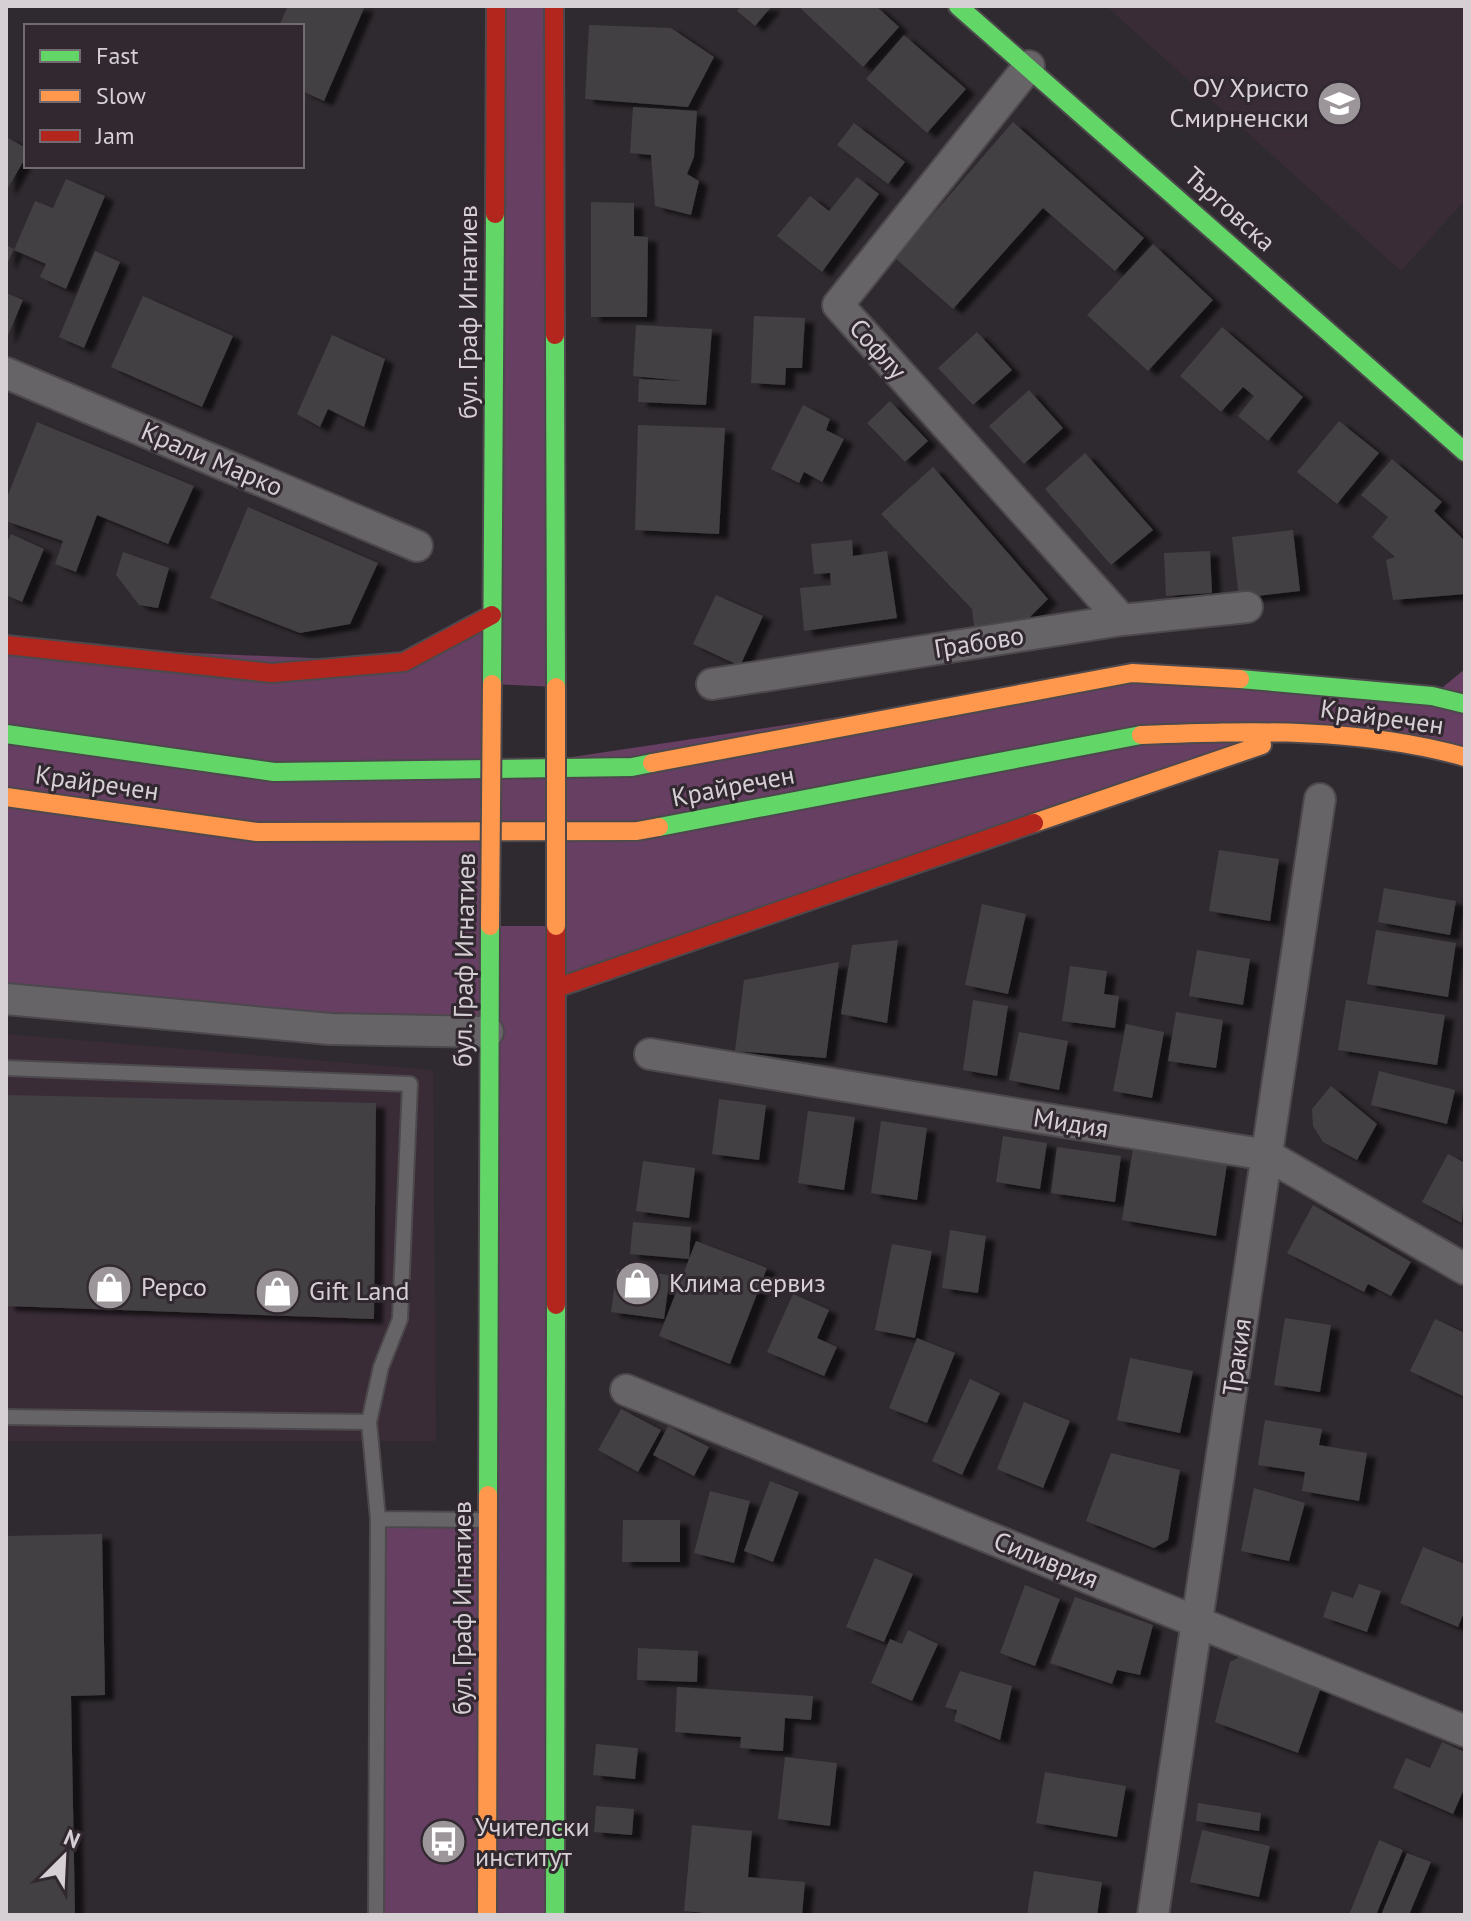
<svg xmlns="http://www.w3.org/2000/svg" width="1471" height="1921" font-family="'PT Sans',sans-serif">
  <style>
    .built { fill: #392c37 }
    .green { fill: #663f63; fill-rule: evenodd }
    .building { fill: #433f43; filter: url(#shadow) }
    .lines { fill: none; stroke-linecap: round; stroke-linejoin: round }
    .lane-casing { stroke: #4c484c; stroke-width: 18 }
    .street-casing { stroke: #4c484c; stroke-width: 34 }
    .fast-casing { stroke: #4c484c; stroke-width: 22 }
    .slow-casing { stroke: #4c484c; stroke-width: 22 }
    .jam-casing { stroke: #4c484c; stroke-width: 22 }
    .lane { stroke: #676467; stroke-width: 14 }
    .street { stroke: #676467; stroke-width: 30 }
    .fast { stroke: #63d668; stroke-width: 18 }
    .slow { stroke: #ff974d; stroke-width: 18 }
    .jam { stroke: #b3261e; stroke-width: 18 }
    .slow-bridge-casing { stroke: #4c484c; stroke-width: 22; stroke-linecap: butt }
    .slow-bridge { stroke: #ff974d; stroke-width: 18 }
    .labels { text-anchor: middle; stroke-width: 6; stroke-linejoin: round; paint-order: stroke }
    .poi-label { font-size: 26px; fill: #d6d0d5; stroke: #312830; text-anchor: start }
    .street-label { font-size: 26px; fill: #d6d0d5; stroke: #312830 }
  </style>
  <defs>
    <filter id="shadow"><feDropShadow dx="9" dy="5" stdDeviation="2" flood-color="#0009"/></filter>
  </defs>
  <rect width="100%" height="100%" fill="#2f2a2f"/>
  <path class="built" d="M1106,6H1465V200L1401,271Z
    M6,1034L433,1070L436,1441H6Z"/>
  <path class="green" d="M497,6H554L556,687L492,684V769L1132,673L1432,696L1465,669V757L1300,731L556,988L555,1915H376L378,1519L488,1520V1033L6,999V645L404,662L492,616ZM491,834L556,835L555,926H491Z"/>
  <path class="building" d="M288,6H365L324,101L302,91V26H279Z
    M741,6H772L755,26L737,11Z
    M798,6H876L899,27L863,67Z
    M589,25L671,28L714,57L688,107L585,99Z
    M904,35L966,89L927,133L866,79Z
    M633,107L697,111L694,157L687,174L699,181L691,215L655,206L651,155L630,153Z
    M1013,122L1144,238L1115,271L1043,208L953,309L895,258Z
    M854,123L905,162L888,184L837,145Z
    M6,137L26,148V157L6,191Z
    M857,177L879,194L822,272L777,236L810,196L829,211Z
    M66,179L105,196L66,289L40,277L46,264L14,250L35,201L53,208Z
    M591,202L634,203V236L648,237L647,317H591Z
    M1153,244L1213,300L1148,371L1087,315Z
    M6,245L14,249L6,266Z
    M95,251L120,262L84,348L59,337Z
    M6,293L23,300L6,340Z
    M143,296L233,336L202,407L111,367Z
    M754,316L805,318L802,368H786L785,385L751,383Z
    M636,325L712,329L706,405L638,402L639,379L684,381L633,376Z
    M1222,327L1303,397L1268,441L1238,416L1254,396L1243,387L1221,412L1180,376Z
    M977,332L1012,370L973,405L938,368Z
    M332,335L385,359L364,427L328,409L320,427L297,414Z
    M1029,390L1063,428L1024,464L989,426Z
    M890,401L928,441L905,462L867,423Z
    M803,405L830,419L826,430L844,439L822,482L804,472L799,483L771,469Z
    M1339,421L1379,453L1337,504L1297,472Z
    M37,422L194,486L168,544L97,515L76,572L55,564L63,541L6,521V500Z
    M638,425L725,428L719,534L635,530Z
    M1085,453L1153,530L1111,565L1045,489Z
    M1392,459L1442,502L1434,511L1465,541V594L1393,600L1386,560L1395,557L1372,537L1388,517L1361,495Z
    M933,467L1048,599L1017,630L975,633L972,609L881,514Z
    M248,507L378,563L350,624L300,633L210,598Z
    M1293,530L1300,591L1239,598L1232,537Z
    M11,534L44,549L22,602L6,595V545Z
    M852,540L853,556L887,551L897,618L804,631L800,588L831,585L830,573L814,574L811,544Z
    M1210,551L1212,593L1166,596L1164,553Z
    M123,552L169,568L158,608L139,605L116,575Z
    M716,595L763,616L740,666L693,644Z
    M1219,850L1279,859L1270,921L1209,911Z
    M1384,888L1456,901L1450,935L1378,922Z
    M982,904L1026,914L1008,994L965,985Z
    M1376,930L1456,943L1448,997L1367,984Z
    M898,940L887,1023L841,1014L852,945Z
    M1197,950L1250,959L1243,1005L1189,996Z
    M839,962L826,1058L735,1051L744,980Z
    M1070,966L1107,971L1104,994L1119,996L1115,1028L1062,1021Z
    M973,1000L1008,1006L997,1076L963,1070Z
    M1346,1000L1445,1015L1437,1065L1338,1050Z
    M1176,1012L1223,1020L1216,1068L1168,1061Z
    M1126,1024L1164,1032L1152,1098L1113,1091Z
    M1019,1032L1068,1041L1059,1090L1009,1080Z
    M1379,1071L1455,1090L1447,1124L1371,1105Z
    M1331,1086L1377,1124L1357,1160L1323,1142L1313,1126L1312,1109Z
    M6,1095L376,1103L374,1319L6,1306Z
    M719,1099L766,1105L759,1160L712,1154Z
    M808,1111L855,1117L844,1190L798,1183Z
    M881,1121L927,1128L917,1200L871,1193Z
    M1003,1136L1047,1143L1040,1189L996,1182Z
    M1057,1147L1121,1156L1115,1202L1051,1193Z
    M1133,1148L1227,1164L1216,1236L1122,1220Z
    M1448,1154L1465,1163L1462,1223L1422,1202Z
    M643,1161L695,1168L689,1218L636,1211Z
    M1313,1205L1411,1262L1391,1296L1368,1284L1364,1292L1287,1253Z
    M633,1222L691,1227L689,1259L630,1254Z
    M950,1230L986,1236L978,1293L942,1288Z
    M696,1241L767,1268L730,1364L659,1336Z
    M892,1244L932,1251L915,1338L875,1330Z
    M617,1269L670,1275L664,1319L611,1312Z
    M793,1294L829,1310L817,1338L837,1347L824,1376L767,1352Z
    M1285,1318L1331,1325L1320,1392L1274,1385Z
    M1435,1319L1465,1333V1397L1410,1371Z
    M917,1338L955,1353L927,1423L889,1408Z
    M1130,1358L1193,1371L1180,1433L1117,1420Z
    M970,1379L1000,1393L962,1475L932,1461Z
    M1024,1402L1070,1421L1043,1488L997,1469Z
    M621,1409L661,1430L638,1472L598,1450Z
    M1265,1420L1322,1429L1319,1445L1367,1453L1359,1501L1302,1491L1305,1472L1258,1465Z
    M668,1426L709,1447L694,1476L653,1455Z
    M1111,1453L1180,1470L1168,1540L1154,1548L1086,1521Z
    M770,1481L799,1492L773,1562L744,1551Z
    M1254,1488L1305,1503L1289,1561L1241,1551Z
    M710,1491L750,1501L734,1563L694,1553Z
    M623,1520H680V1562H622Z
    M102,1534L105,1695L71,1696L75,1915H6V1536Z
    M1423,1547L1465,1564V1610L1458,1627L1400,1603Z
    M875,1558L913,1574L884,1642L846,1627Z
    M1359,1584L1381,1591L1367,1632L1323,1617L1332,1591L1353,1598Z
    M1025,1585L1060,1599L1035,1666L1000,1653Z
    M1075,1597L1153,1625L1140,1675L1117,1670L1112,1684L1050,1663Z
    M908,1630L938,1644L912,1701L871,1683L890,1639L902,1644Z
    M638,1648L698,1651L697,1682L637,1680Z
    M1243,1655L1322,1684L1298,1753L1215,1722L1230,1662Z
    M960,1671L1012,1686L1000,1740L954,1721L957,1710L945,1707Z
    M677,1687L813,1696L811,1720L785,1718L783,1751L740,1748L741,1737L675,1732Z
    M1442,1742L1465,1752V1787L1453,1814L1393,1788L1406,1758L1430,1768Z
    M596,1744L638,1748L635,1779L593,1775Z
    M785,1757L837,1763L830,1826L778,1819Z
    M1045,1772L1126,1786L1117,1837L1036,1823Z
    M1198,1803L1261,1813L1259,1831L1196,1821Z
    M596,1806L634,1809L632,1835L594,1832Z
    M692,1825L752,1831L748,1877L805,1882L802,1915H726L684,1911Z
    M1202,1830L1270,1846L1259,1897L1190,1882Z
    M1379,1840L1403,1850L1376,1915H1349Z
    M1407,1853L1431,1862L1409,1915H1381Z
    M1034,1871L1102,1882L1097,1915H1027Z"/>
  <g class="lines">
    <defs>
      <path id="lane" d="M6,1068L410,1084L400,1319L381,1367L369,1422L6,1417
        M369,1422L378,1519
        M376,1915L378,1519L485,1520"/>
      <path id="street" d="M1029,66L838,305L1122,620
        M6,373L417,546
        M712,684L1122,620L1247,607
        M6,999L330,1029L488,1032
        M650,1054L1267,1155L1465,1269
        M626,1390L1465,1731
        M1153,1915L1320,799"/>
      <path id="fast" d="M958,6L1465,452
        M555,335L556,687
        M1240,679L1432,696L1465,704
        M492,684L495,214
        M6,734L274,772L632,767L652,763
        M659,827L1141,735
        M488,1495L490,926
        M555,1915L556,1305"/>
      <path id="slow" d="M1141,735C1250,731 1359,727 1465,757
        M652,763L1132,673L1240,679
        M6,797L257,832L637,831L659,827
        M1034,823L1262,745
        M487,1915L488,1495"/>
      <path id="jam" d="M554,6L555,335
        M495,214L496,6
        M6,645L272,673L404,662L492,615
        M556,988L1034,823
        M556,1305V926"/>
    </defs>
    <use href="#lane" class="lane-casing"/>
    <use href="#street" class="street-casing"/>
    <use href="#fast" class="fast-casing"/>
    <use href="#slow" class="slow-casing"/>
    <use href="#jam" class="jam-casing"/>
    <use href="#lane" class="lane"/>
    <use href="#street" class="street"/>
    <use href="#fast" class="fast"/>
    <use href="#slow" class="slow"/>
    <use href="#jam" class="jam"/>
    <defs>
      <path id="slow-bridge" d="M556,687V926
        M490,926L492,684"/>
    </defs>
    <use href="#slow-bridge" class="slow-bridge-casing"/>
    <use href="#slow-bridge" class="slow-bridge"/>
  </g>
  <defs>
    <symbol id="school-disc" viewBox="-11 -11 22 22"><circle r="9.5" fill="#9c969b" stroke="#312830"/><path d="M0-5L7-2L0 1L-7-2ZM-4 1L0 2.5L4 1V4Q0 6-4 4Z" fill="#fff"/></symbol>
    <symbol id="shop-disc" viewBox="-11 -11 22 22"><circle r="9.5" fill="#9c969b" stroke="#312830"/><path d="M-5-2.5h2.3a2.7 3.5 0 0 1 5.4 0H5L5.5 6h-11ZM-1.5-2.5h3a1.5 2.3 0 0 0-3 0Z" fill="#fff"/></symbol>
    <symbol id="bus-disc" viewBox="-11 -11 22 22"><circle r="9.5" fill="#9c969b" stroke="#312830"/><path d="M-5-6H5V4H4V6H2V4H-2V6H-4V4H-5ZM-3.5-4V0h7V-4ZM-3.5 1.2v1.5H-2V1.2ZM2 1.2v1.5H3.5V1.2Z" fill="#fff"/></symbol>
  </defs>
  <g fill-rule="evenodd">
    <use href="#school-disc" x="1314" y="78" width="51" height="51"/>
    <use href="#shop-disc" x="612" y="1258" width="51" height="51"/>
    <use href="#shop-disc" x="84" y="1262" width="51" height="51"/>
    <use href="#shop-disc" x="252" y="1266" width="51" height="51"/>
    <use href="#bus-disc" x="418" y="1816" width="51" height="51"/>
  </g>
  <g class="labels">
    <g class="poi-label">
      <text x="1309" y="97" text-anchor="end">ОУ Христо<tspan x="1309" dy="30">Смирненски</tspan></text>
      <text x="669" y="1292">Клима сервиз</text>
      <text x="141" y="1296">Pepco</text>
      <text x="309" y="1300">Gift Land</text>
      <text x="475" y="1836">Учителски<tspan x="475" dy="30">институт</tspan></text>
    </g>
    <g class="street-label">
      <text transform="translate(1230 209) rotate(42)" y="9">Търговска</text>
      <text transform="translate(468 312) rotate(-90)" y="9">бул. Граф Игнатиев</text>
      <text transform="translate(878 349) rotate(48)" y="9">Софлу</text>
      <text transform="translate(212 459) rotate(23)" y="9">Крали Марко</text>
      <text transform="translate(979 642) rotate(-9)" y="9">Грабово</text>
      <text transform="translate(1382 717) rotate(8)" y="9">Крайречен</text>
      <text transform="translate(97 783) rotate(8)" y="9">Крайречен</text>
      <text transform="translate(733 786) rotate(-11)" y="9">Крайречен</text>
      <text transform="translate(464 960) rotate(-89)" y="9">бул. Граф Игнатиев</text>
      <text transform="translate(1071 1123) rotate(9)" y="9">Мидия</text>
      <text transform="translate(1237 1357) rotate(-82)" y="9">Тракия</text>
      <text transform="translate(1046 1560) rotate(22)" y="9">Силиврия</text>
      <text transform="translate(462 1608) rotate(-90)" y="9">бул. Граф Игнатиев</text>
    </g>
  </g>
  <rect width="1471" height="1921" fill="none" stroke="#d6d0d5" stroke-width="16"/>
  <rect x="24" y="24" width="280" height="144" fill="#312830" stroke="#736b72" stroke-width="2"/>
  <rect x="40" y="50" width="40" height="12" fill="#63d668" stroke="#736b72" stroke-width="2"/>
  <text x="96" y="64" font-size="24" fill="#d6d0d5">Fast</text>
  <rect x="40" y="90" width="40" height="12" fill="#ff974d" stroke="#736b72" stroke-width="2"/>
  <text x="96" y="104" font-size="24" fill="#d6d0d5">Slow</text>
  <rect x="40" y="130" width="40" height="12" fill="#b3261e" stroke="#736b72" stroke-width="2"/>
  <text x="96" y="144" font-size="24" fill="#d6d0d5">Jam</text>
  <g transform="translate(64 1857) rotate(24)" stroke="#312830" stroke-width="6" paint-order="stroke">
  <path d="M0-6L14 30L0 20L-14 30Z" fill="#d6d0d5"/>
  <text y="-12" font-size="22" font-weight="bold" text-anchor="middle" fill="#d6d0d5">N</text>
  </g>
</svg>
